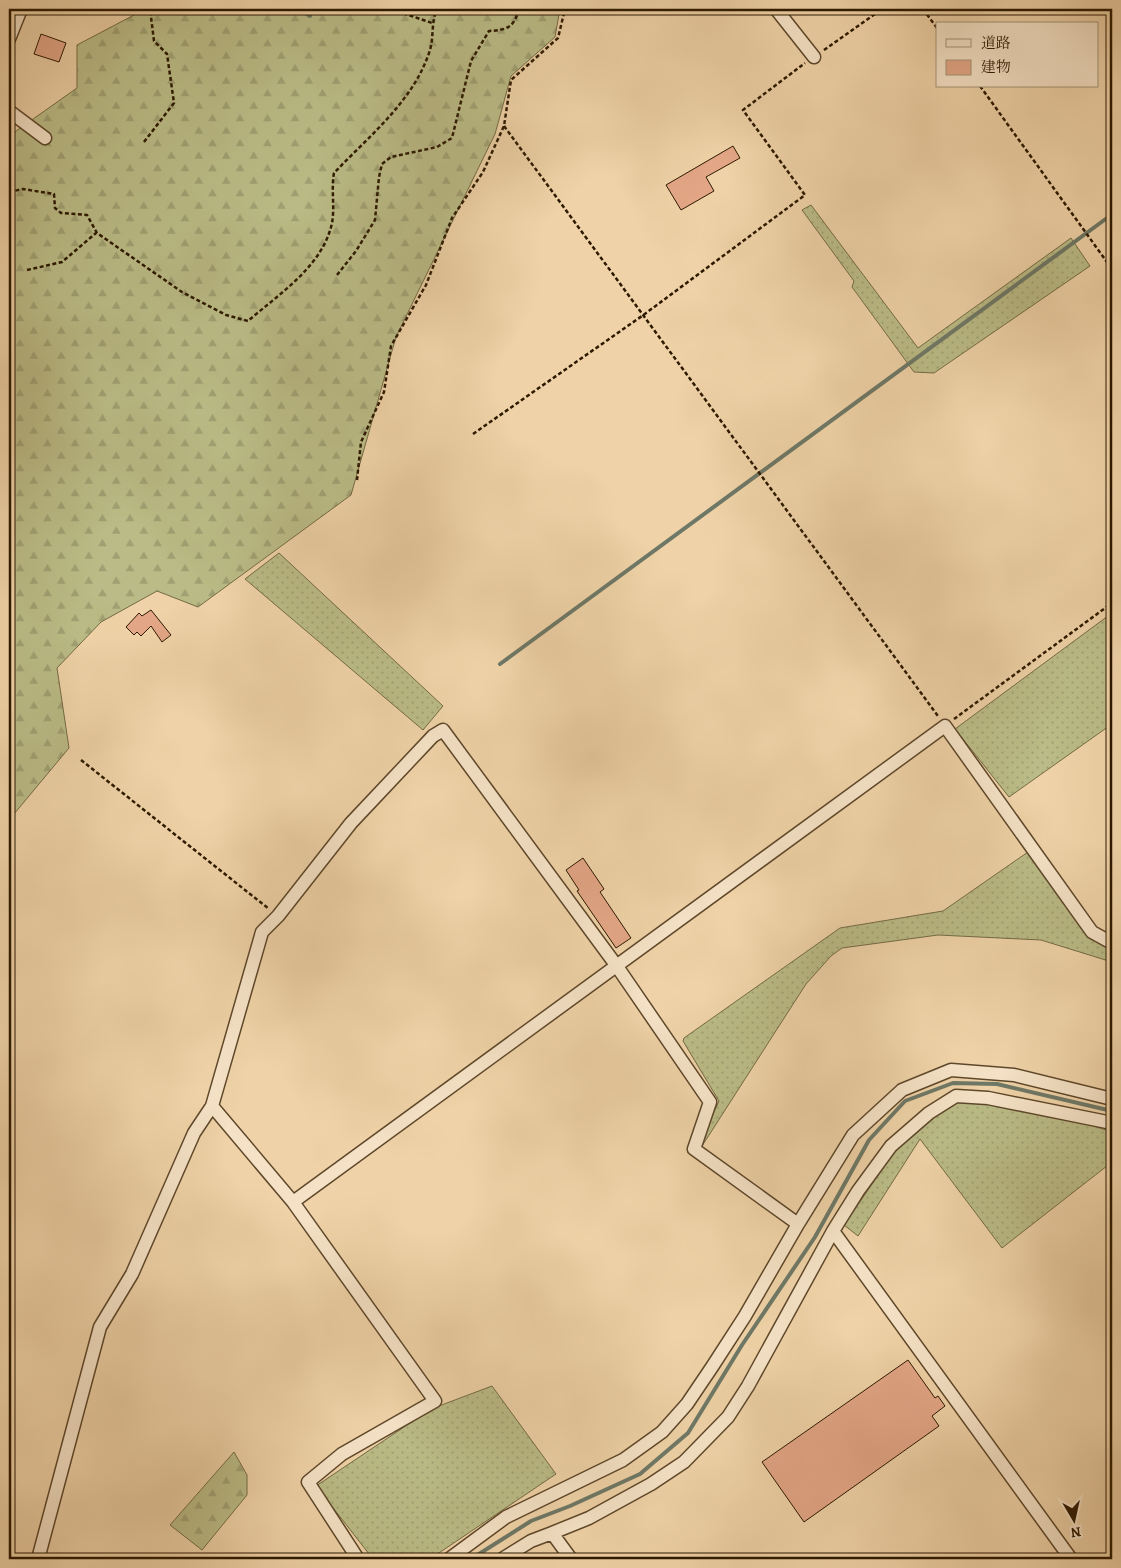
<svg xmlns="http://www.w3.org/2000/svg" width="1121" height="1568" font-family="Alegreya,'Noto Serif JP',serif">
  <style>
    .grass { fill: url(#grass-dots); stroke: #746a43 }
    .forest { fill: url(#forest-firs); stroke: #746a43 }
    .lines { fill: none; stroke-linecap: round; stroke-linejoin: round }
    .stream { stroke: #6e7866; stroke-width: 4 }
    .building { fill: #e3a686; stroke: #2d1900 }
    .minor-casing { stroke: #5e472a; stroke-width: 15 }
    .path { stroke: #2d1900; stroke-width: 2.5; stroke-dasharray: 4 2.5; stroke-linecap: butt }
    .minor { stroke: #f5e2c6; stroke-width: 12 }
  </style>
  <defs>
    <pattern id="grass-dots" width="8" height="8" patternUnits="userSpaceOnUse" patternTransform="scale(1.25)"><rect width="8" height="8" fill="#babb86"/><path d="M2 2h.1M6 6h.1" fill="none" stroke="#a0a072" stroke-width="1.8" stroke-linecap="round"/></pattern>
    <pattern id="forest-firs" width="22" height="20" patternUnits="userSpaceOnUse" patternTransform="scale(1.25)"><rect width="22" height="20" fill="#babb86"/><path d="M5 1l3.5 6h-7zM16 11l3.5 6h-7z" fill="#a0a072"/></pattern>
  </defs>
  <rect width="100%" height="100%" fill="#efd2a7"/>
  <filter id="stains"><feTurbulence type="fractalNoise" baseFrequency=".004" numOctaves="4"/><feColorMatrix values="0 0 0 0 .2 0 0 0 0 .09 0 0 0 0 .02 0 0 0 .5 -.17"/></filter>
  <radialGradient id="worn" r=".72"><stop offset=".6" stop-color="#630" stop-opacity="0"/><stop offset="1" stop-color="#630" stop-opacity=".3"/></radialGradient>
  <path class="grass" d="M811,205L918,348L1071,238L1090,266L934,373L914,372L852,287L854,281L802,210Z
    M279,553L443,706L423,730L245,579Z
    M1112,613V724L1009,797L955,729Z
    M1028,852L1089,938L1112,950V962L1041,940L938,935L842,948L831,956L806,984L702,1146L701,1140L719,1101L683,1041L684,1038L840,928L943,911Z
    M954,1102C1007,1103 1062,1115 1112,1132V1162L1002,1248L920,1139L858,1236L844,1225L894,1152L928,1121Z
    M492,1386L556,1474L430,1559H373L316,1486L431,1409Z"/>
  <path class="forest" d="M140,9H253L261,14L263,9H560L555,37L511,76L495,134L396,337L351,495L198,607L157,591L101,622L57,668L69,748L9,820V136L77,88V45L134,15Z
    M234,1452L247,1475V1495L202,1550L170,1525Z"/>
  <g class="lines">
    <path class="stream" d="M299,9L310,16
      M500,664L1107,218
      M471,1559L531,1521L570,1506L640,1474L688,1433L742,1345L815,1237L869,1140L905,1101L953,1083L997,1084L1112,1111"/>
  </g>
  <path class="building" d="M41,34L66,43L59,62L34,54Z
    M733,146L740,158L706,177L714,191L681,210L666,185Z
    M151,610L171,635L162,642L151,626L141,636L137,632L134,635L126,627L139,613L142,616Z
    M583,858L604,889L600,892L631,938L616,948L577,891L579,890L566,870Z
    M908,1360L935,1398L938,1396L945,1406L932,1416L939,1426L804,1522L762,1462Z"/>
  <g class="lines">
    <defs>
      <path id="minor" d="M776,9L814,57
        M9,39L21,9
        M9,111L45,138
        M212,1106L293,1202L435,1401L342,1454L308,1482L358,1559
        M293,1202L945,726L1092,932L1112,943
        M552,1533L589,1518L651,1484L684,1462L728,1417L748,1386L833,1231
        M38,1559L100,1327L132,1274L194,1133L212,1106L262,932L278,916L351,823L433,736L443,730L616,965L710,1102L694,1149L798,1224L853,1135L902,1090L951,1070L1014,1075L1112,1099
        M449,1559L506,1517L623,1460L662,1432L687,1404L712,1367L745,1316L798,1224
        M502,1559L531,1541L552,1533L571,1559
        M1071,1559L833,1231L858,1191L891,1146L929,1113L956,1096L988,1098L1112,1123"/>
    </defs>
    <use href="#minor" class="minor-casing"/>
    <path class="path" d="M391,9L432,23
      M923,9L937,28
      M824,50L882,9
      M980,86L1112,269
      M504,126L938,716
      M144,142L174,103L167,54L154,41L150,9
      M9,192L23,189L54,194L55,208L61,213L87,215L97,233L182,292L226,315L248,321C279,294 323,266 332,223C335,207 331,189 334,173C369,136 414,101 430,50C434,36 431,22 437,9
      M27,270L62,262L96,233
      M337,275L356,251L375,220L379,177L382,164L391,157L437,147L452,138L471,61L489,31C508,30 514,27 519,9
      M473,434L642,316L805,195L743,110L805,63
      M357,480L361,442L384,392L391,346L426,285L452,218L483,172L504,126L511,80L558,38L565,9
      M954,719L1112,603
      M81,760L269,909"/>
    <use href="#minor" class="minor"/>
  </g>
  <rect width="1121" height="1568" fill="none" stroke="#efd2a7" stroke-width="30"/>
  <rect x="10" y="10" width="1101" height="1548" fill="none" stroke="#2d1900" stroke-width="2.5"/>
  <rect x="15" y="15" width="1091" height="1538" fill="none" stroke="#2d1900"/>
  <rect x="936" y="22" width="162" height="65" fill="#f5e2c6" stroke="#a59277"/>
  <rect x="946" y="39" width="25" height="8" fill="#f5e2c6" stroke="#a59277"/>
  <text x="981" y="48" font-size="15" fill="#2d1900">道路</text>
  <rect x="946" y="60" width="25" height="15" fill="#e3a686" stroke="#a59277"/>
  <text x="981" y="72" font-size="15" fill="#2d1900">建物</text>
  <g transform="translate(1074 1520) rotate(171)" stroke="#f5e2c6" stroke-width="4" paint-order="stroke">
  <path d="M0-4L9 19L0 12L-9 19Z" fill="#2d1900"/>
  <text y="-8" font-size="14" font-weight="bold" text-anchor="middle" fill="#2d1900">N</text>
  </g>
  <rect width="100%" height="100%" filter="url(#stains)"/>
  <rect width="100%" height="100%" fill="url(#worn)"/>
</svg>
